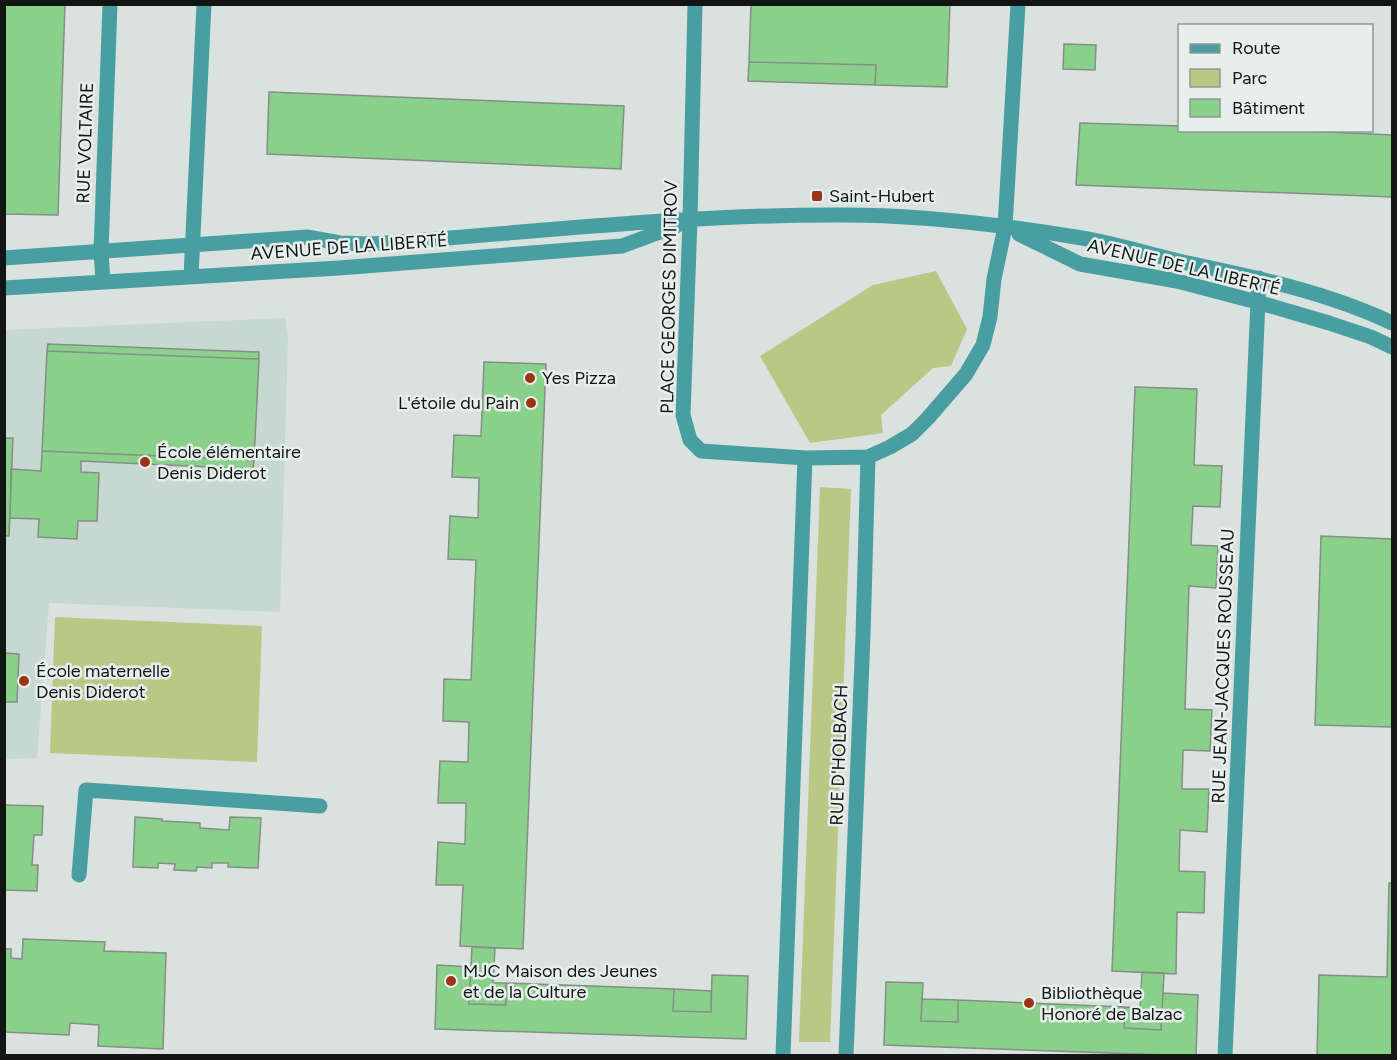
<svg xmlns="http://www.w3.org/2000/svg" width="1397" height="1060" font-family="Figtree,sans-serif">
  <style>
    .built { fill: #c6d8d1 }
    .green { fill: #bac785 }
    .building { fill: #89d18a; stroke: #878d87; stroke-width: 1.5 }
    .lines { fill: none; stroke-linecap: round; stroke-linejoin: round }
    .lane { stroke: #499ea2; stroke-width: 15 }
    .street { stroke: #499ea2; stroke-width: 15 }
    .poi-dot { fill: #9c3418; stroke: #e6efec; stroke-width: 2 }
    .labels { text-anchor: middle; stroke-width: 5; stroke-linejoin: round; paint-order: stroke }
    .street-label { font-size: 18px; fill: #121514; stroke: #e6efec }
    .poi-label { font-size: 18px; fill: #121514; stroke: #e6efec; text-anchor: start }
  </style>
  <rect width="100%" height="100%" fill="#d9e2de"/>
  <path class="built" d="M285,318L288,339L280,612L49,603L37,758L5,759L4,330Z"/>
  <path class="green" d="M936,271L967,329L951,366L933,368L881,415L883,433L810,443L760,356L873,285Z
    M820,487L851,489L830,1042H799Z
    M55,617L262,626L257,762L50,753Z"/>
  <path class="building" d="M5,4H65L58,215L4,214Z
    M751,4H950L947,87L875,85L876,65L749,62Z
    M1064,44L1096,45L1095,70L1063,69Z
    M749,62L876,65L875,85L748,81Z
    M269,92L624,106L621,169L267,154Z
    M1080,123L1180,126V130H1285L1392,135V197L1076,185Z
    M48,344L259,352V359L47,351Z
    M47,351L259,359L254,460L42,451Z
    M484,362L546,364L523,949L460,946L463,885H436L438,842L465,844L466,803H438L440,761L468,762L469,722L443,721L444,679L471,680L476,560L448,559L450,516L478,518L479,478L452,477L454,435L481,436Z
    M1135,387L1197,389L1194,465L1222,466L1220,507L1193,506L1191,545L1218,546L1216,588L1189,586L1185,709L1212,710L1210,751L1183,750L1182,789H1209L1207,832L1180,830L1179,871L1205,872L1204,913L1177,912L1176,974L1112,971Z
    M4,438H13L9,536H4Z
    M42,451L254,460L253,469L81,461V472L99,473L97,521H78L77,539L38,537L39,519L10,518L11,469L41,471Z
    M1321,536L1392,539V727L1315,725Z
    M4,653L19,654L17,702H4Z
    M4,805L43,806L42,835H34L32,865H38L37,891L4,890Z
    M135,817L162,819V821L200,823V828L229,830L230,817L261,818L258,868L228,867V863H212V868L197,867L196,871L174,870L175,864L158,863V868L133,867Z
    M1389,883H1392V1056H1317L1319,975L1387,977Z
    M23,939L105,942L104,951L166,953L163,1049L98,1046L99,1025L70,1023L69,1035L4,1032L5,949H11V958L22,959Z
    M472,947L495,948L493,983H506V1005L469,1004Z
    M437,965L471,967L469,1004L506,1005V983L674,989L673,1011L711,1012L712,975L748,976L746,1039L435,1029Z
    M1142,972L1164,973L1161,1030L1124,1028L1125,1007L1140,1008Z
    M886,982L923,983L921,1021L958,1022V1000L1125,1007L1124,1028L1161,1030L1163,993L1198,995L1196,1056L884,1045Z
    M674,989L711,991V1012L673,1011Z
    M922,999L958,1000V1022L921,1021Z"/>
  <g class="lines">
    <path class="lane" d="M79,875L86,790L320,806"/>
    <path class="street" d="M695,4L690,220L683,415L690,440L701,451L805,458L868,457L890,447L912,434L928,418L966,374L983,345L990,317L994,279L1005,227L1018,4
      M1019,234L1080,264L1177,281L1257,302L1329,323L1371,337L1392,347
      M4,258L307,237L340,243L371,244C528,233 686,214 844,215C923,215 1004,225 1082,238C1116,244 1149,254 1183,262C1254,277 1326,292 1392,323
      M191,277L204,4
      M103,282L101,251L110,4
      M4,288L339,268L622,246L676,226
      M783,1056L805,458
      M846,1056L863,636L868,457
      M1225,1056L1259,278"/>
  </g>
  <g class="poi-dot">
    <rect x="811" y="190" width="12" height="12" rx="3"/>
    <circle cx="530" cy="378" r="6"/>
    <circle cx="531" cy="403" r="6"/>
    <circle cx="145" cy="462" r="6"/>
    <circle cx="24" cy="681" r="6"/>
    <circle cx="451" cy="981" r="6"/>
    <circle cx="1029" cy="1003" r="6"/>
  </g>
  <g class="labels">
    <g class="street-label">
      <text transform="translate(85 143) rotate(-88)" y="6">RUE VOLTAIRE</text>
      <text transform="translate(349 247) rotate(-4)" y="6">AVENUE DE LA LIBERTÉ</text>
      <text transform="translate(1184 267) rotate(13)" y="6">AVENUE DE LA LIBERTÉ</text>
      <text transform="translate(669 297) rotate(-89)" y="6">PLACE GEORGES DIMITROV</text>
      <text transform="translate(1223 666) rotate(-88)" y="6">RUE JEAN-JACQUES ROUSSEAU</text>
      <text transform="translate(839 755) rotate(-88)" y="6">RUE D'HOLBACH</text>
    </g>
    <g class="poi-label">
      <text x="829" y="202">Saint-Hubert</text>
      <text x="542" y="384">Yes Pizza</text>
      <text x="519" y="409" text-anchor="end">L'étoile du Pain</text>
      <text x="157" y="458">École élémentaire<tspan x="157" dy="21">Denis Diderot</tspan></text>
      <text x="36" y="677">École maternelle<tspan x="36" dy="21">Denis Diderot</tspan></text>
      <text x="463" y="977">MJC Maison des Jeunes<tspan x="463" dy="21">et de la Culture</tspan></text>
      <text x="1041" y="999">Bibliothèque<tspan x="1041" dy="21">Honoré de Balzac</tspan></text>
    </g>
  </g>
  <rect width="1397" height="1060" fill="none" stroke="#121514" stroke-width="12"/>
  <rect x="1178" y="24" width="195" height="108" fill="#e6efec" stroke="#919896" stroke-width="1.5"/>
  <rect x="1190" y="44" width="30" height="9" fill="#499ea2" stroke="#919896" stroke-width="1.5"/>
  <text x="1232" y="54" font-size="18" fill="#121514">Route</text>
  <rect x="1190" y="69" width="30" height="18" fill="#bac785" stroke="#919896" stroke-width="1.5"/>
  <text x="1232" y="84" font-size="18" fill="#121514">Parc</text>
  <rect x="1190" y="99" width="30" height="18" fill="#89d18a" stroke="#919896" stroke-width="1.5"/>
  <text x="1232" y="114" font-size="18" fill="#121514">Bâtiment</text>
</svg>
